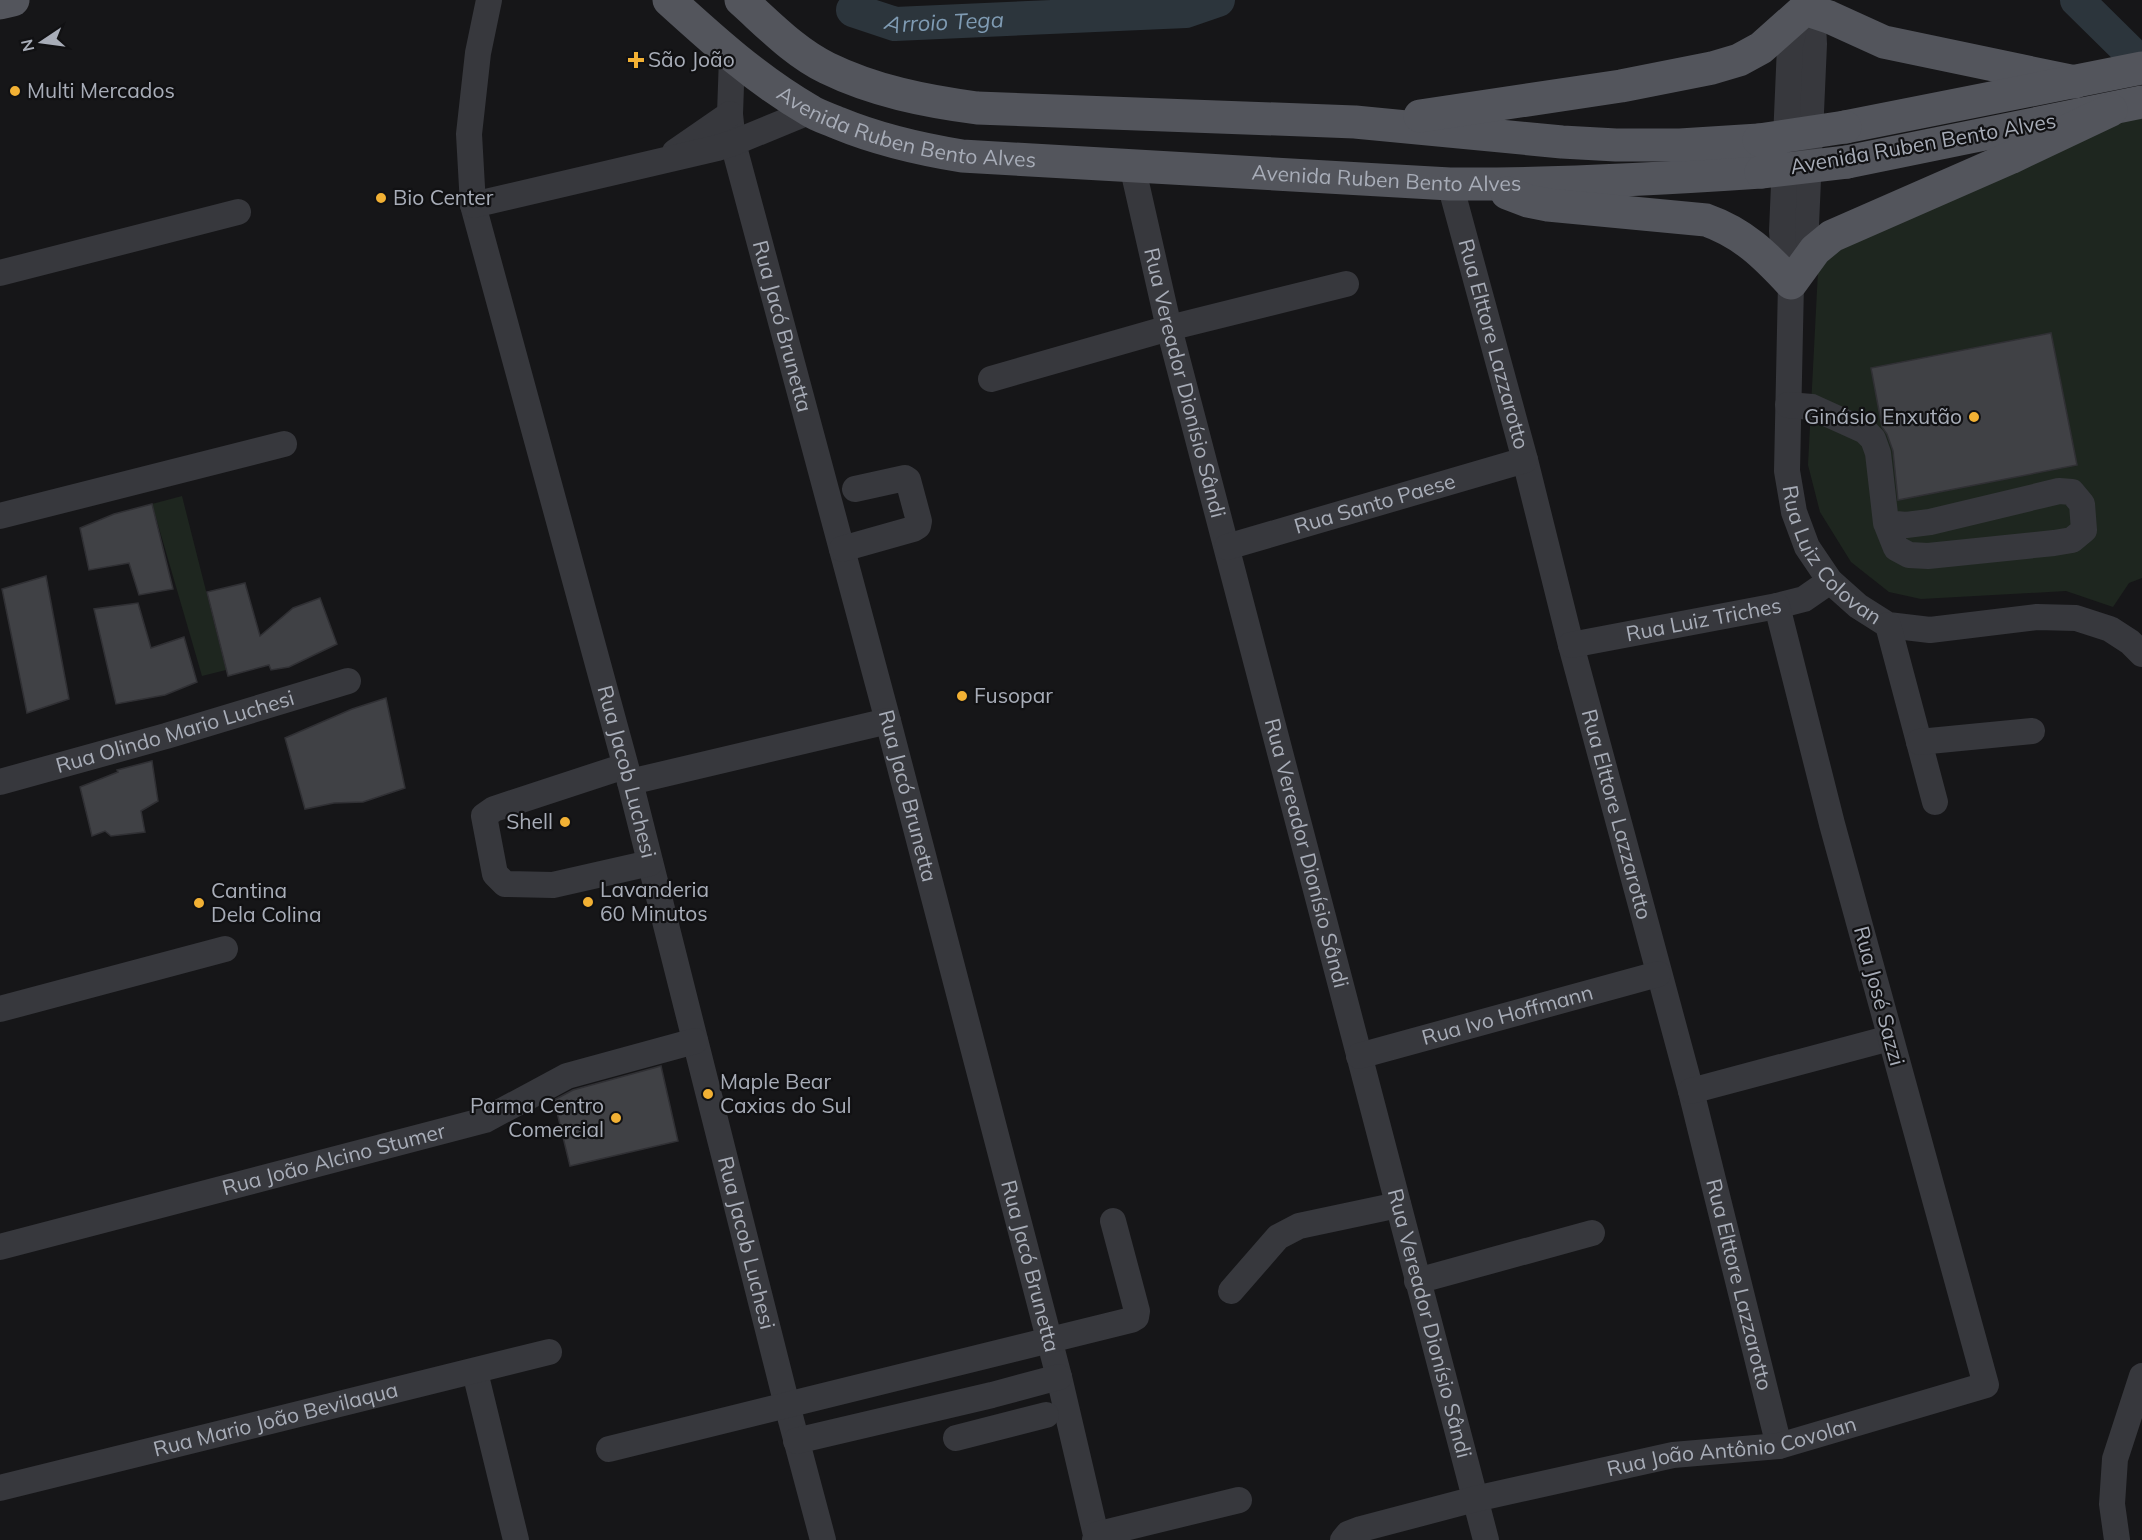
<svg xmlns="http://www.w3.org/2000/svg" width="2142" height="1540" font-family="Mulish,sans-serif">
  <style>
    .green { fill: #1e261f }
    .lines { fill: none; stroke-linecap: round; stroke-linejoin: round }
    .river { stroke: #2c353c; stroke-width: 34 }
    .building { fill: #404145; stroke: #303034; stroke-width: 1.5 }
    .minor { stroke: #37383d; stroke-width: 26 }
    .major { stroke: #53555c; stroke-width: 33 }
    .major-bridge { stroke: #53555c; stroke-width: 33 }
    .poi-dot { fill: #f2b134; stroke: #111113; stroke-width: 2 }
    .labels { text-anchor: middle; stroke-width: 4.5; stroke-linejoin: round; paint-order: stroke }
    .poi-label { font-size: 21px; fill: #a8adb8; stroke: #111113; text-anchor: start }
    .street-label { font-size: 21px; fill: #a8adb8; stroke: #111113 }
    .water-label { font-size: 22px; font-style: italic; fill: #7f9bb3; stroke: #111113 }
  </style>
  <rect width="100%" height="100%" fill="#161618"/>
  <path class="green" d="M2136,115L2142,118V578L2129,583L2113,607L2066,591L1921,599L1889,592L1851,562L1820,512L1808,465L1818,271L1832,246Z
    M182,496L226,670L202,676L152,504Z"/>
  <g class="lines">
    <g class="river">
      <path d="M2077,0L2142,64"/>
      <path id="s1" d="M853,10L895,24L1186,11L1218,0"/>
    </g>
  </g>
  <path class="building" d="M2051,333L2077,465L1898,500L1893,451L1887,434L1882,427L1871,368Z
    M152,504L173,589L139,595L129,563L89,570L80,528L114,514Z
    M46,576L69,699L27,713L2,589Z
    M245,583L260,636L293,608L320,598L337,644L289,667L271,670L269,665L228,676L207,592Z
    M138,603L151,648L184,637L197,682L165,695L116,704L94,609Z
    M386,698L405,788L363,802L334,803L305,809L285,738L352,709Z
    M152,761L158,801L141,811L145,832L111,836L105,831L92,836L80,787L118,772L117,770Z
    M661,1066L678,1141L570,1166L554,1100L573,1090Z"/>
  <g class="lines">
    <g class="minor">
      <path id="s2" d="M489,0L478,53L469,134L473,205L630,782L787,1405L823,1540"/>
      <path id="s3" d="M1805,0V9L1813,25L1814,44L1806,225L1802,251L1791,283L1787,471L1794,512L1807,547L1830,581L1858,606L1888,625L1930,630L2037,617L2076,618L2110,629L2130,642L2142,654"/>
      <path id="s4" d="M732,57L730,114L733,143L888,721L1059,1377L1096,1535L1095,1540"/>
      <path d="M675,152L730,114"/>
      <path id="s5" d="M1132,165L1169,328L1486,1540"/>
      <path id="s6" d="M1450,184L1525,460L1571,645L1691,1091L1779,1446"/>
      <path d="M473,205L717,148L733,143L811,111"/>
      <path d="M0,273L238,212"/>
      <path d="M1791,283L1784,256L1782,231L1790,46L1794,28L1804,12"/>
      <path d="M991,379L1169,328L1346,284"/>
      <path d="M1788,405L1812,407L1865,431L1873,439L1878,453L1886,523L1896,548L1909,555L1928,556L2054,543L2072,540L2084,530L2082,504L2072,492L2059,491L1930,522L1906,525L1886,523"/>
      <path d="M0,516L284,444"/>
      <path id="s7" d="M1227,547L1525,460"/>
      <path d="M842,549L913,529L918,526L919,521L908,480L905,478L855,489"/>
      <path d="M1888,625L1935,802"/>
      <path id="s8" d="M1571,645L1777,606L1804,599L1830,581"/>
      <path d="M1919,742L2032,731"/>
      <path d="M625,766L494,809L484,816L495,874L505,884L553,885L650,863"/>
      <path id="s9" d="M0,782L166,736L348,681"/>
      <path d="M630,782L888,721"/>
      <path d="M0,1009L225,949"/>
      <path id="s10" d="M1359,1056L1658,974"/>
      <path d="M1691,1091L1890,1038"/>
      <path id="s11" d="M0,1247L485,1120L567,1076L695,1041"/>
      <path d="M1417,1281L1592,1233"/>
      <path d="M1231,1291L1278,1237L1299,1226L1398,1205"/>
      <path d="M475,1372L516,1540"/>
      <path d="M956,1438L1046,1415"/>
      <path d="M796,1441L992,1395L1059,1377"/>
      <path d="M609,1449L1131,1320L1136,1317L1137,1311L1113,1221"/>
      <path id="s12" d="M0,1488L549,1352"/>
      <path d="M1096,1535L1239,1500"/>
      <path id="s13" d="M1343,1540L1348,1534L1361,1529L1475,1499L1673,1455L1779,1446L1986,1385L1832,824L1777,606"/>
      <path d="M2117,1540L2112,1504L2115,1459L2142,1376"/>
    </g>
    <g class="major">
      <path id="s14" d="M669,0C713,40 757,80 809,110C818,116 829,119 838,123C879,140 919,149 962,156L1450,184C1553,185 1658,179 1761,172"/>
      <path d="M741,0C768,24 794,52 827,68C874,91 925,101 977,108L1355,122L1562,142L1616,145H1680L1759,140"/>
      <path d="M0,3L13,0"/>
      <path d="M1420,116L1621,86L1712,68L1739,60L1761,48L1805,9L1829,17L1884,42L2075,82"/>
      <path d="M1845,127L2142,68"/>
      <path d="M1847,162L2142,102"/>
      <path d="M1507,193L1528,201L1548,205L1706,220C1743,233 1765,255 1791,283L1815,250L1832,236L2010,158L2111,110"/>
    </g>
    <path class="major-bridge" d="M1759,140L1845,127
      M1761,172L1847,162"/>
  </g>
  <g class="poi-dot">
    <path d="M633 51h6v6h6v6h-6v6h-6v-6h-6v-6h6z"/>
    <circle cx="15" cy="91" r="6"/>
    <circle cx="381" cy="198" r="6"/>
    <circle cx="1974" cy="417" r="6"/>
    <circle cx="962" cy="696" r="6"/>
    <circle cx="565" cy="822" r="6"/>
    <circle cx="588" cy="902" r="6"/>
    <circle cx="199" cy="903" r="6"/>
    <circle cx="708" cy="1094" r="6"/>
    <circle cx="616" cy="1118" r="6"/>
  </g>
  <g class="labels">
    <g class="poi-label">
      <text x="648" y="67">São João</text>
      <text x="27" y="98">Multi Mercados</text>
      <text x="393" y="205">Bio Center</text>
      <text x="1962" y="424" text-anchor="end">Ginásio Enxutão</text>
      <text x="974" y="703">Fusopar</text>
      <text x="553" y="829" text-anchor="end">Shell</text>
      <text x="600" y="897">Lavanderia<tspan x="600" dy="24">60 Minutos</tspan></text>
      <text x="211" y="898">Cantina<tspan x="211" dy="24">Dela Colina</tspan></text>
      <text x="720" y="1089">Maple Bear<tspan x="720" dy="24">Caxias do Sul</tspan></text>
      <text x="604" y="1113" text-anchor="end">Parma Centro<tspan x="604" dy="24">Comercial</tspan></text>
    </g>
    <g class="street-label">
      <text dy="7" stroke="none"><textPath href="#s14" startOffset="278">Avenida Ruben Bento Alves</textPath></text>
      <text transform="translate(1923 144) rotate(-10)" y="7">Avenida Ruben Bento Alves</text>
      <text dy="7" stroke="none"><textPath href="#s14" startOffset="764">Avenida Ruben Bento Alves</textPath></text>
      <text dy="7" stroke="none"><textPath href="#s4" startOffset="276">Rua Jacó Brunetta</textPath></text>
      <text dy="7" stroke="none"><textPath href="#s6" startOffset="166">Rua Elttore Lazzarotto</textPath></text>
      <text dy="7" stroke="none"><textPath href="#s5" startOffset="224">Rua Vereador Dionísio Sândi</textPath></text>
      <text dy="7" stroke="none"><textPath href="#s7" startOffset="154">Rua Santo Paese</textPath></text>
      <text dy="7" stroke="none"><textPath href="#s3" startOffset="574">Rua Luiz Colovan</textPath></text>
      <text dy="7" stroke="none"><textPath href="#s8" startOffset="135">Rua Luiz Triches</textPath></text>
      <text dy="7" stroke="none"><textPath href="#s9" startOffset="182">Rua Olindo Mario Luchesi</textPath></text>
      <text dy="7" stroke="none"><textPath href="#s2" startOffset="794">Rua Jacob Luchesi</textPath></text>
      <text dy="7" stroke="none"><textPath href="#s4" startOffset="762">Rua Jacó Brunetta</textPath></text>
      <text dy="7" stroke="none"><textPath href="#s6" startOffset="652">Rua Elttore Lazzarotto</textPath></text>
      <text dy="7" stroke="none"><textPath href="#s5" startOffset="710">Rua Vereador Dionísio Sândi</textPath></text>
      <text transform="translate(1879 996) rotate(75)" y="7">Rua José Sazzi</text>
      <text dy="7" stroke="none"><textPath href="#s10" startOffset="154">Rua Ivo Hoffmann</textPath></text>
      <text dy="7" stroke="none"><textPath href="#s11" startOffset="345">Rua João Alcino Stumer</textPath></text>
      <text dy="7" stroke="none"><textPath href="#s2" startOffset="1280">Rua Jacob Luchesi</textPath></text>
      <text dy="7" stroke="none"><textPath href="#s4" startOffset="1248">Rua Jacó Brunetta</textPath></text>
      <text dy="7" stroke="none"><textPath href="#s6" startOffset="1138">Rua Elttore Lazzarotto</textPath></text>
      <text dy="7" stroke="none"><textPath href="#s5" startOffset="1196">Rua Vereador Dionísio Sândi</textPath></text>
      <text dy="7" stroke="none"><textPath href="#s12" startOffset="284">Rua Mario João Bevilaqua</textPath></text>
      <text dy="7" stroke="none"><textPath href="#s13" startOffset="402">Rua João Antônio Covolan</textPath></text>
    </g>
    <g class="water-label">
      <text dy="8" stroke="none"><textPath href="#s1" startOffset="94">Arroio Tega</textPath></text>
    </g>
  </g>
  <g transform="translate(42 42) rotate(257)" stroke="#111113" stroke-width="4.5" paint-order="stroke">
  <path d="M0-4.5L10 22L0 15L-10 22Z" fill="#a8adb8"/>
  <text y="-9" font-size="16" font-weight="bold" text-anchor="middle" fill="#a8adb8">N</text>
  </g>
</svg>
